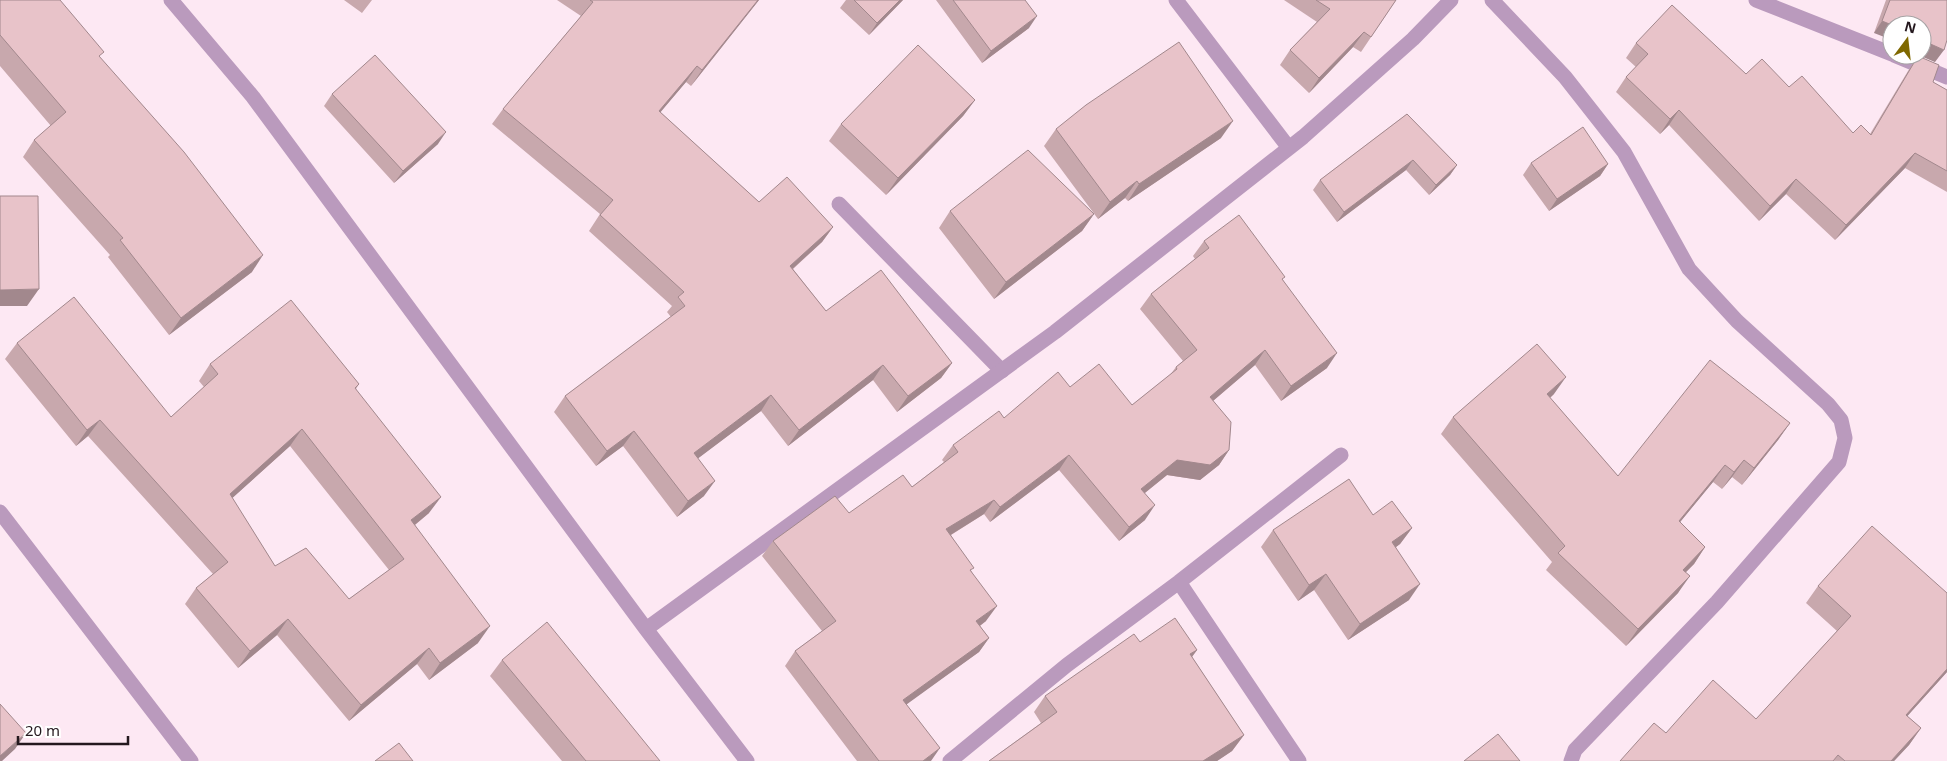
<svg xmlns="http://www.w3.org/2000/svg" width="1947" height="761" font-family="'Noto Sans',sans-serif">
  <style>
    .lines { fill: none; stroke-linecap: round; stroke-linejoin: round }
    .service { stroke: #ba9abd; stroke-width: 15 }
    .minor { stroke: #ba9abd; stroke-width: 15 }
    .wall { fill: #c8a8ad; fill-rule: evenodd }
    .shaded-wall { fill: #a2888d }
    .building { fill: #e8c3c9; stroke: #a2888d; fill-rule: evenodd }
  </style>
  <rect width="100%" height="100%" fill="#fde8f3"/>
  <g class="lines">
    <path class="service" d="M839,204L1002,371"/>
    <path class="minor" d="M171,0L253,97L646,629L747,761
      M1176,0L1289,148
      M1492,0L1565,77L1624,152L1689,269L1737,321L1828,404L1841,420L1845,438L1839,462L1717,602L1575,750L1571,761
      M1756,0L1892,54
      M1894,55L1947,77
      M0,512L191,761
      M1179,582L1299,761
      M646,629L1055,332L1303,137L1413,39L1451,0
      M950,761L1067,665L1179,582L1341,455"/>
  </g>
  <path class="wall" d="M0,0L100,58L252,272L169,335L108,257L110,255L23,157L34,140L51,126L0,66Z
    M344,0H372L362,13Z
    M557,0H759L691,86L686,82L660,112L759,202L833,227L822,242L793,269L826,311L952,363L941,378L897,412L873,380L788,446L761,411L698,458L704,496L677,517L623,446L596,466L554,412L565,396L671,317L667,312L672,306L589,231L600,214L492,124L503,109L581,16Z
    M846,0H903L869,35L840,8Z
    M936,0H1025L1029,28L982,63Z
    M1284,0H1396L1361,52L1353,47L1309,93L1280,65L1290,50L1317,22Z
    M1886,0H1947L1935,62L1922,55V25L1874,33Z
    M1636,43L1746,74L1789,87L1853,133L1870,134L1908,71L1918,56L1933,82L1947,90V192L1905,168L1835,240L1786,194L1759,221L1669,125L1660,134L1616,92L1626,77L1636,67L1626,58Z
    M332,94L438,144L394,183L324,106Z
    M975,100L963,116L886,195L829,141L841,124Z
    M1407,114L1457,165L1450,175L1429,195L1406,170L1337,222L1313,190L1320,180Z
    M1056,129L1221,138L1128,201L1125,198L1098,219L1044,146Z
    M1531,163L1608,164L1600,176L1549,211L1523,175Z
    M950,211L1094,214L1082,231L994,299L939,228Z
    M1204,241L1283,280L1327,368L1281,401L1255,365L1213,401L1229,450L1219,465L1200,480L1167,475L1145,493V520L1119,541L1059,470L990,522L984,514L951,535L972,572L986,621L980,626L989,638L979,652L906,704L931,761H857L785,666L795,651L822,631L762,556L773,541L849,513L912,487L944,462L942,460L953,445L1004,418L1070,387L1132,405L1170,375L1176,367L1183,361L1140,309L1151,294L1195,259L1193,256Z
    M17,343L171,417L204,387L199,381L210,364L359,384L356,389L429,513L415,525L478,643L429,680L417,664L349,721L277,635L238,668L185,604L196,588L213,574L88,436L76,446L5,359ZM290,446L389,570L349,599L275,566L232,498Z
    M1554,394L1550,398L1618,476L1790,423L1778,440L1742,485L1732,477L1722,489L1713,482L1680,522L1705,547L1694,564L1686,572L1678,593L1626,646L1546,570L1552,562L1441,434L1453,417Z
    M1373,515L1412,528L1400,544L1396,547L1409,600L1348,640L1314,590L1298,601L1261,547L1273,530Z
    M1818,586L1947,593V672L1907,716L1921,728L1909,745L1894,761H1620L1666,733L1756,719L1837,631L1806,603Z
    M1140,642L1197,650L1192,657L1244,735L1232,751L1217,761H989L1041,723L1034,712L1045,696Z
    M502,660L660,761H562L490,676Z"/>
  <path class="shaded-wall" d="M758,0H759L691,86L702,70Z
    M900,0H903L869,35L877,23Z
    M1037,16L1029,28L982,63L991,51Z
    M1882,21L1892,25V40L1874,33Z
    M1364,32L1353,47L1309,93L1319,78Z
    M1922,36L1928,38L1922,47Z
    M1926,42L1944,50L1935,62L1918,55H1922V48Z
    M697,66L686,82L648,127L659,111Z
    M975,100L963,116L886,195L898,178Z
    M1679,110L1669,125L1660,134L1670,119Z
    M1233,121L1221,138L1128,201L1139,184Z
    M446,132L438,144L394,183L403,171Z
    M1915,153L1905,168L1835,240L1846,225Z
    M1413,160L1406,170L1337,222L1344,212Z
    M1608,164L1600,176L1549,211L1557,199Z
    M1457,165L1450,175L1429,195L1436,185Z
    M1796,179L1786,194L1759,221L1770,206Z
    M1137,181L1125,198L1098,219L1110,202Z
    M1094,214L1082,231L994,299L1006,282Z
    M833,227L822,242L779,281L790,266Z
    M263,255L252,272L169,335L181,318Z
    M39,289L27,306H0V290Z
    M1265,350L1255,365L1200,412L1210,397Z
    M1337,353L1327,368L1281,401L1291,386Z
    M952,363L941,378L897,412L908,396Z
    M883,365L873,380L788,446L799,430Z
    M1566,377L1554,394L1535,411L1547,394Z
    M771,395L761,411L684,469L694,453Z
    M100,420L88,436L76,446L87,430Z
    M1790,423L1778,440L1742,485L1754,468Z
    M302,429L290,446L218,511L230,494Z
    M634,431L623,446L596,466L607,451Z
    M1229,450L1219,465L1200,480L1167,475L1131,504L1141,489L1177,460Z
    M1069,455L1059,470L990,522L1000,507Z
    M1744,460L1732,477L1722,489L1734,472Z
    M1725,465L1713,482L1667,538L1679,521Z
    M715,481L704,496L677,517L688,501Z
    M441,497L429,513L400,537L411,520Z
    M994,500L984,514L936,544L946,529Z
    M1155,505L1145,520L1119,541L1129,527Z
    M1412,528L1400,544L1381,558L1392,542Z
    M1705,547L1694,564L1672,586L1683,570Z
    M1326,574L1314,590L1298,601L1309,585Z
    M1690,576L1678,593L1626,646L1638,629Z
    M1420,584L1409,600L1348,640L1360,624Z
    M997,606L986,621L966,636L976,621Z
    M288,619L277,635L238,668L250,651Z
    M490,626L478,643L429,680L440,663Z
    M989,638L979,652L892,715L903,700Z
    M429,648L417,664L349,721L361,705Z
    M1197,650L1185,666L1190,654Z
    M1947,669V672L1894,731L1906,715Z
    M1921,728L1909,745L1894,761H1891Z
    M26,733L15,749L2,761H0V756Z
    M1244,735L1232,751L1217,761H1203Z
    M940,748L931,761H923Z"/>
  <path class="building" d="M0,0H60L104,52L99,56L184,152L263,255L181,318L120,240L123,238L34,140L66,112L0,35Z
    M590,0H758L702,70L697,66L659,111L759,202L787,177L833,227L790,266L826,311L881,270L952,363L908,396L883,365L799,430L771,395L694,453L715,481L688,501L634,431L607,451L565,396L685,306L678,297L684,292L600,215L613,200L503,109L593,2Z
    M854,0H900L877,23Z
    M953,0H1025L1037,16L991,51Z
    M1316,0H1396L1371,37L1364,32L1319,78L1290,50L1330,9Z
    M1890,0H1947V40L1944,50L1926,42L1928,38L1922,36V25H1892L1882,21Z
    M1672,5L1746,74L1762,59L1789,87L1802,76L1853,133L1861,125L1871,135L1918,56L1939,65L1933,82L1947,90V171L1915,153L1846,225L1796,179L1770,206L1679,110L1670,119L1626,77L1648,54L1636,43Z
    M1179,42L1233,121L1139,184L1137,181L1110,202L1056,129L1086,105Z
    M918,45L975,100L898,178L841,124Z
    M375,55L446,132L403,171L332,94Z
    M1407,114L1457,165L1436,185L1413,160L1344,212L1320,180Z
    M1583,127L1608,164L1557,199L1531,163Z
    M1028,150L1094,214L1006,282L950,211Z
    M0,196H38L39,289L0,290Z
    M1239,215L1285,277L1282,279L1337,353L1291,386L1265,350L1210,397L1231,422L1229,450L1210,465L1177,460L1141,489L1155,505L1129,527L1069,455L1000,507L994,500L946,529L974,568L970,570L997,606L976,621L989,638L903,700L940,748L923,761H879L795,651L836,621L773,541L835,496L849,513L903,475L912,487L958,452L953,445L999,411L1004,418L1058,372L1070,387L1099,364L1132,405L1177,369L1176,367L1197,350L1151,294L1209,248L1204,241Z
    M74,297L171,417L218,374L210,364L291,300L359,384L355,388L441,497L411,520L490,626L440,663L429,648L361,705L288,619L250,651L196,588L228,562L100,420L87,430L17,343ZM302,429L404,559L349,599L306,548L275,566L230,494Z
    M1537,344L1566,377L1547,394L1618,476L1710,360L1790,423L1754,468L1744,460L1734,472L1725,465L1679,521L1705,547L1683,570L1690,576L1638,629L1558,553L1565,546L1453,417Z
    M1349,479L1373,515L1392,501L1412,528L1392,542L1420,584L1360,624L1326,574L1309,585L1273,530Z
    M1872,526L1947,593V669L1906,715L1921,728L1891,761H1845L1838,755L1833,761H1620L1654,723L1666,733L1713,680L1756,719L1851,616L1818,586Z
    M1175,618L1197,650L1190,654L1244,735L1203,761H989L1057,712L1045,696L1134,634L1140,642Z
    M547,622L660,761H586L502,660Z
    M0,704L26,733L0,756Z
    M1498,734L1520,761H1464Z
    M399,743L413,761H375Z"/>
  <g transform="translate(1907 40) rotate(15)"><circle r="24" fill="#ffffff" stroke="#a7a3a5"/>
  <path d="M0-4L9 19L0 12L-9 19Z" fill="#7f6800"/>
  <text y="-8" font-size="14" font-weight="bold" text-anchor="middle" fill="#24181e">N</text>
  </g>
  <path d="M18 736v8h110v-8" fill="none" stroke="#24181e" stroke-width="2.5"/>
  <text x="25" y="736" font-size="15" fill="#24181e" stroke="#ffffff" stroke-width="4" paint-order="stroke">20 m</text>
</svg>
